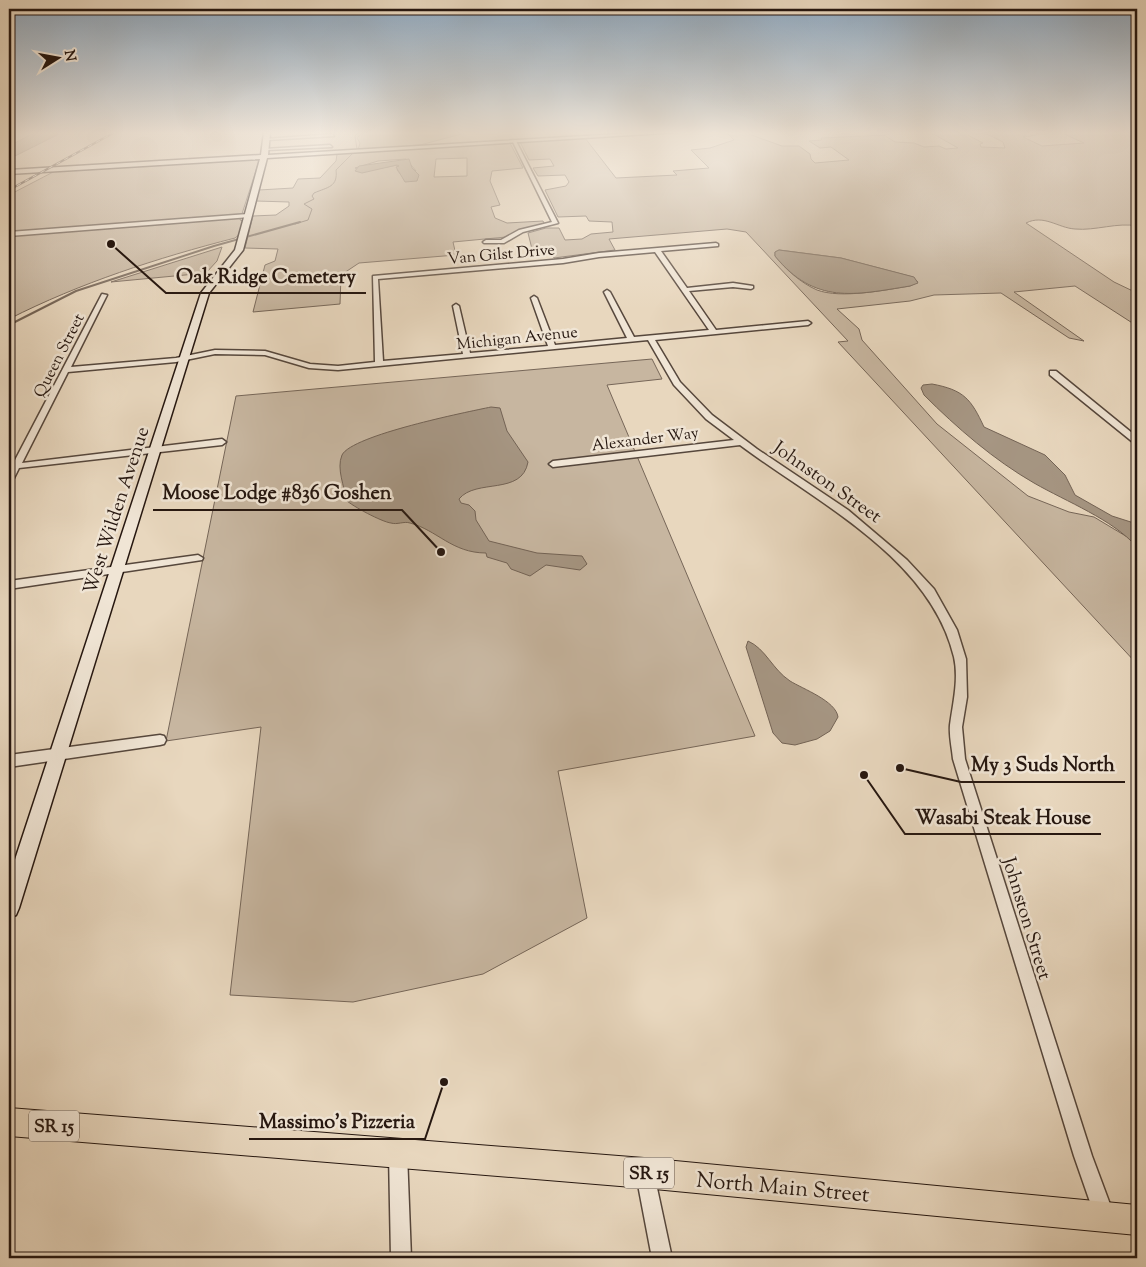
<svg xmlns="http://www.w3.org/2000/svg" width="1146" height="1267" font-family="'Sorts Mill Goudy',serif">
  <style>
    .green { fill: #c7b6a0; stroke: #766658; fill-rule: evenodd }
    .water { fill: #a69683; stroke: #736355 }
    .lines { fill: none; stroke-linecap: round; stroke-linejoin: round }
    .stream-far1 { stroke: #736355; stroke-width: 1 }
    .stream { stroke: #736355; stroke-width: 2 }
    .street-casing { stroke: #56473c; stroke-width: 3 }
    .secondary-casing { stroke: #261710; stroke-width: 3 }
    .primary-casing { stroke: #261710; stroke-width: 2 }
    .street { fill: #f0e5d5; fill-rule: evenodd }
    .secondary { fill: #f0e5d5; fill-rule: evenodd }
    .primary { fill: #e8d7be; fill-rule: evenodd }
    .rail-casing { stroke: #261710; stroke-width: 2 }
    .rail { stroke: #f0e5d5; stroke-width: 1; stroke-dasharray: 4.5; stroke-linecap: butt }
    .labels { text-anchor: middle; stroke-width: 5; stroke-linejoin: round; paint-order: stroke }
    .far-street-label { font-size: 16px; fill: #261710; stroke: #f0e5d5 }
    .shield { fill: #f0e5d5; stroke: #63554b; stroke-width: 1 }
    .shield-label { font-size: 18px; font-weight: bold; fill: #261710 }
    .street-label { font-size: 19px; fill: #261710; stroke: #f0e5d5 }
    .near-street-label { font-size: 22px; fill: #261710; stroke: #f0e5d5 }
    .leader { fill: none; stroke: #261710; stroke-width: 2 }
    .callout-dot { fill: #261710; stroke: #f0e5d5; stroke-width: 2 }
    .callout-label { font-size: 20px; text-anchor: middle; font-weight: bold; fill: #261710; stroke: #f0e5d5; stroke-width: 5; stroke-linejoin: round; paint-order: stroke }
  </style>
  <rect width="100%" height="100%" fill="#e8d7be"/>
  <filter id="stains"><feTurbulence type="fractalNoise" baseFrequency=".004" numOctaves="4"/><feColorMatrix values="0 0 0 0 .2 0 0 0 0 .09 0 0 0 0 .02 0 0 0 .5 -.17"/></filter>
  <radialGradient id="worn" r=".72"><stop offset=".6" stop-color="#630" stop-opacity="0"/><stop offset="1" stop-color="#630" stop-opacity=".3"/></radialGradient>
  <path class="green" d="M362,132H469L420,145L358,150L360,143L357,138Z
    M726,132H743L782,146H799L810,154L811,159L815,163L849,160L831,147L820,148L809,141L822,140L821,138L884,135L895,142L914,143L924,147L939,146L946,149L958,148L930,132H962L983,143L980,144L981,147L1005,148L1003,142L983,132H1037V135L1023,137L1042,146L1084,143L1060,132H1137V226C1118,222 1095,231 1075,229C1058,228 1044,214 1026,223L1114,282L1137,293V326L1075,286L1014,292L1084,341L1069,338L1001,293L934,295L910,301L837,309L859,329L862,340L937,424L1028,496L1069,512L1094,517L1129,538L1137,547V602C1134,610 1137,651 1137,664L838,342L848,341L746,232L727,229L609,239L615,250L554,258L550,247L532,249L528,233L546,228H559L565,240L582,239L591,234L613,232L612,222L589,221L586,216L558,217L545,190L566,186L569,182L565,175L538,176L533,168L554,166L550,159L529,160L520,142L585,138L616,178L677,175L673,171L709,168L691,150L710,148L734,140ZM779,250L841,258L913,277L918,282L910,286C885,290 841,299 817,290C801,283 785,269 775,256V252Z
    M510,143L523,168L492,171L490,181L500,205L491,207L495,218L507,223L543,221L545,225L521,229L506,237L453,242L456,255L359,263L341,275L340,304L253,312L265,265L275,261L278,249L245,248L253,216L276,215L289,206V202L256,201L259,190L293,188L298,179L320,178L336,161L337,154ZM467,158V176L434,177L436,159ZM406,159L416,171L403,177L397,170L399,165H397L372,170L355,168L378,161Z
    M260,158L240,220L243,221L240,234L235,238C157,258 80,283 9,319V195L57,170Z
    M222,247L217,261L206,273L111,282Z
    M652,359L662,379L607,385L755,736L558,771L587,918L483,974L353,1002L230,995L261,727L166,741L236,396Z"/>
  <path class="water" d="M36,132H63L9,159V146Z
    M409,159L412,168L419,175L417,181L405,182L396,167L399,166L397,165L362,173L355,171L359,166Z
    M779,250L841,258L914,277L918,283L910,286C854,295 815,305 775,256V252Z
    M932,384C964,390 971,399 984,427L1045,455L1065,475L1075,495L1112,516L1137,524V547C1112,519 1067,502 1034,483C994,460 957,428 924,395L921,388L923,385Z
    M491,407L500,408L507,431L528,462C522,496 476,478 459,499L461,503L469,505L475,511L476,520L489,541L537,553L582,556L587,564L580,570L546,565L530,576L511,569L507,563L487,557L486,553C452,553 437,530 410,523C404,521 397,525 391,523C382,522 352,506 346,500C345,487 336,469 342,455C352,435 467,412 491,407Z
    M748,641C766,649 772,669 790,681C803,689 836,701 838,717L830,731L817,739L795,745L782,743L773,733L746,647Z"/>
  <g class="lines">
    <path class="stream-far1" d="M295,224L308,220L312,209L304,204L314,199L312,196L314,193C328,187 338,187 336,170L357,149L355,136L359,132"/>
    <path class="stream" d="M9,325L76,291L214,246L300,222"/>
    <defs>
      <path id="street" d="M332,134L334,136L267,140L265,139Z
        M512,140L516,141L558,223L523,232L504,243H484L483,242L486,240H501L519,230L552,222Z
        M330,145L332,147L266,150L264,149Z
        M248,214L250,217L9,236V232Z
        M716,243L718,244V246L661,251L687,288L733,283L753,286V288L751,289L733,287L689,291L716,330L808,321L811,323L808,325L655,340L680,382L712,415L757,449L848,510L907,560L934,589L957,630L966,659L967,697L962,727L965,759L1092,1156L1114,1215L1111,1222L1104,1225L1097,1222L1074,1156L953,759C952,748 949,736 950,725C953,703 959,679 954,657C930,557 816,502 740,445L553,467L549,464L553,461L734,440L706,419L674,385L648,340L338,370L309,368L265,355L215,354L176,362L68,372L22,463L222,439L226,442L222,445L19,468L12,482L9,483V464H13L102,294L107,295L71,367L176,358L215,350L265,351L310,364L338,366L375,362L373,276L563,259L599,253ZM655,252L709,330L634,337L610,292L607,290L604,292L627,338L555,345L537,298L534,296L531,298L548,346L470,353L459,306L456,304L453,306L463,354L383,361L378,279L563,263L599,257Z
        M1050,371H1056L1137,437V444L1134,443L1050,375Z
        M198,555L203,558L202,560L9,589V581Z
        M160,735L164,736L166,740L164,744L160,745L9,767V755Z
        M398,1144L405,1146L407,1153L411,1258H391L389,1153L391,1146Z
        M645,1165L652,1167L654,1174L672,1258H652L636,1174L638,1167Z"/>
      <path id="secondary" d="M264,132H270L268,155L651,132H679L267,158L243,250L209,293L19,908L16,915L9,918V878L201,293L235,250L260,159L9,174V170L261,155Z"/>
      <path id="primary" d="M9,1108L644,1158L1137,1205V1235L644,1188L9,1136Z"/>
    </defs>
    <use href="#street" class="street-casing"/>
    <use href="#secondary" class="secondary-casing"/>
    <use href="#primary" class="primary-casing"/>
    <use href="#street" class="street"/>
    <use href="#secondary" class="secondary"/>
    <use href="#primary" class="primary"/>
    <defs>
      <path id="rail" d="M9,190L115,132"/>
    </defs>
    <use href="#rail" class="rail-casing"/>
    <use href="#rail" class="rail"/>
  </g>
  <linearGradient id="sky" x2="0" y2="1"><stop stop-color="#8da8c0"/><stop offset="0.43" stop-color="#f5ede2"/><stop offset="1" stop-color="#f5ede2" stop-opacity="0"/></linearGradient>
  <rect width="1146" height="309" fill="url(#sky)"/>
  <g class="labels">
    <g class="far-street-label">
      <text transform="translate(501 253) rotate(-5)" y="6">Van Gilst Drive</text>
      <text transform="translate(517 337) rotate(-6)" y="6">Michigan Avenue</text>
      <text transform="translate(58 355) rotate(-63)" y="6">Queen Street</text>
      <text transform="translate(645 438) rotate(-7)" y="6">Alexander Way</text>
    </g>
    <g class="shield">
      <rect x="29" y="1110.5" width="50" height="31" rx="4"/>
      <rect x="624" y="1157.5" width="50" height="31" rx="4"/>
    </g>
    <g class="shield-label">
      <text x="54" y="1132">SR 15</text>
      <text x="649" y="1179">SR 15</text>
    </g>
    <g class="street-label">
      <text transform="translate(828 481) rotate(35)" y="7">Johnston Street</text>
      <text transform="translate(115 510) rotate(-72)" y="7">West Wilden Avenue</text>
      <text transform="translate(1028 918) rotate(73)" y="7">Johnston Street</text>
    </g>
    <g class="near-street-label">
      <text transform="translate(783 1186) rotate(5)" y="8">North Main Street</text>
    </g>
  </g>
  <path class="leader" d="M111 244L166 293H366M441 552L402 510H153M900 768L961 782H1125M864 775L905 834H1101M444 1082L425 1139H249"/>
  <g class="callout-dot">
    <circle cx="111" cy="244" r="5"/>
    <circle cx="441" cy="552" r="5"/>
    <circle cx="900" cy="768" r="5"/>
    <circle cx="864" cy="775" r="5"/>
    <circle cx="444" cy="1082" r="5"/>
  </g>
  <g class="callout-label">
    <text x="266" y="283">Oak Ridge Cemetery</text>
    <text x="277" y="499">Moose Lodge #836 Goshen</text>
    <text x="1043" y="771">My 3 Suds North</text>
    <text x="1003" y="824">Wasabi Steak House</text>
    <text x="337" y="1128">Massimo's Pizzeria</text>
  </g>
  <rect width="1146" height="1267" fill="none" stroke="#e8d7be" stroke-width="30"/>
  <rect x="10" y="10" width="1126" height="1247" fill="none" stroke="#261710" stroke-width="2.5"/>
  <rect x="15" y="15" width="1116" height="1237" fill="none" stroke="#261710"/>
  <g transform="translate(58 58) rotate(79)" stroke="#f0e5d5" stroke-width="4" paint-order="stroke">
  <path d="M0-4L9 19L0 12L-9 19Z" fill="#261710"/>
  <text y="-8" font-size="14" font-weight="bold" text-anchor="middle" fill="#261710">N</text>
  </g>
  <rect width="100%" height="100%" filter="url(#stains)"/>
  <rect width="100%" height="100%" fill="url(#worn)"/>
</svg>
